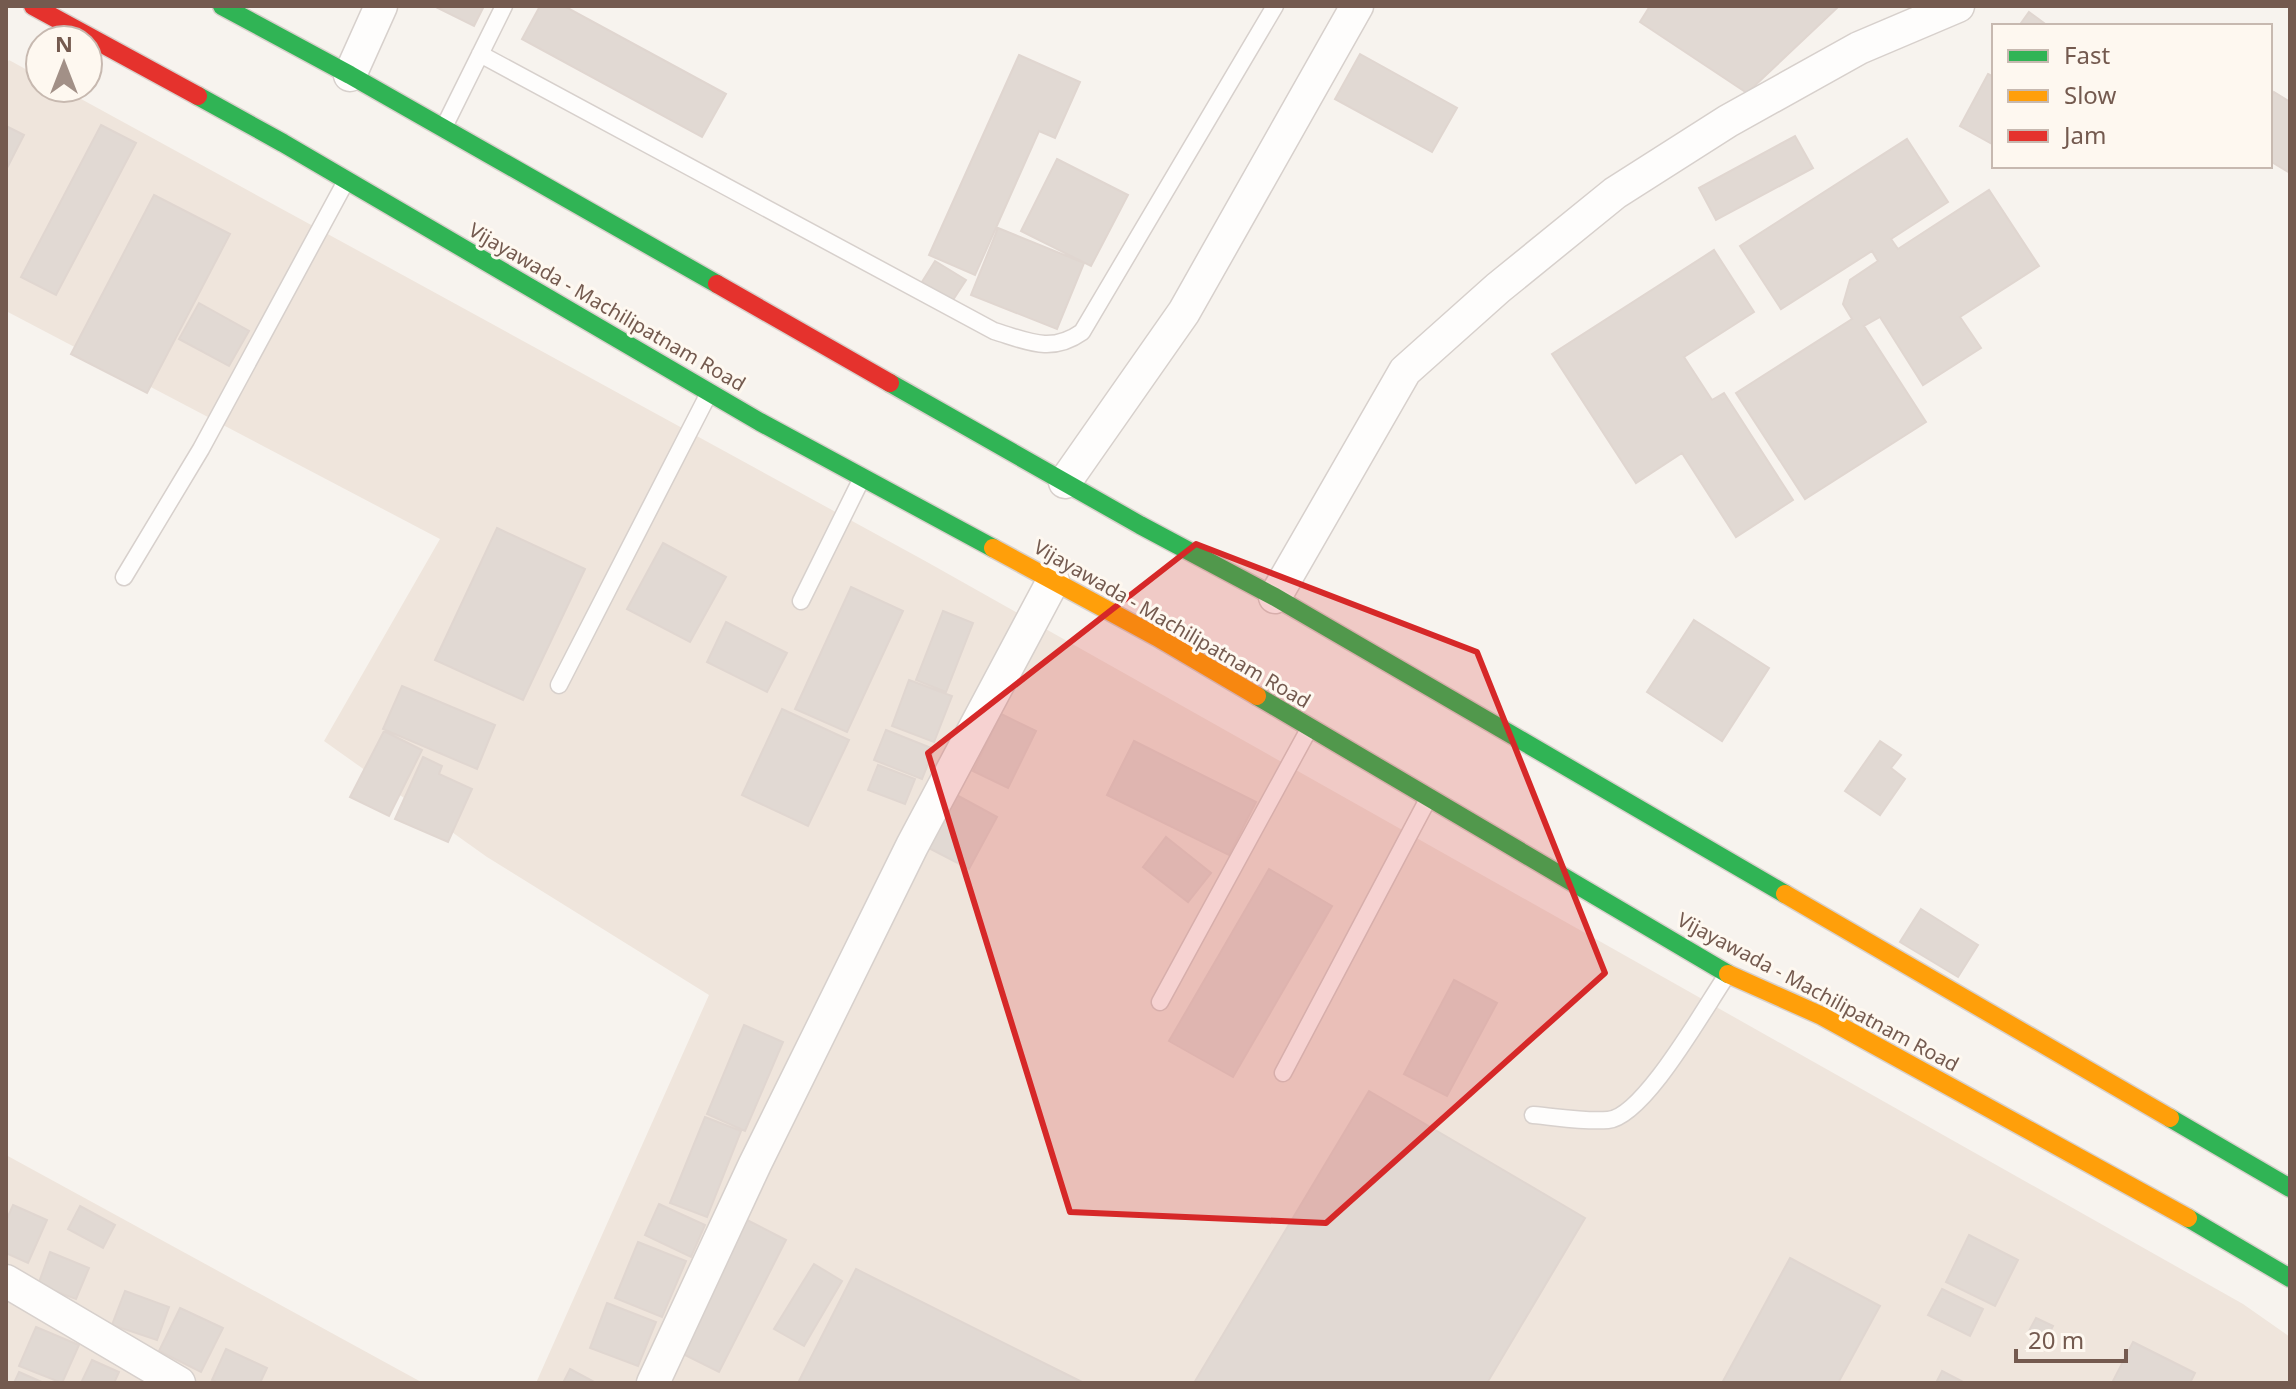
<svg xmlns="http://www.w3.org/2000/svg" width="2296" height="1389" font-family="'Noto Sans',sans-serif">
  <style>
    .residential { fill: #efe5dc }
    .building { fill: #e1d9d3; stroke: #e0d6d0; stroke-width: 2 }
    .lines { fill: none; stroke-linecap: round; stroke-linejoin: round }
    .lane-casing { stroke: #d7d0cc; stroke-width: 19 }
    .street-casing { stroke: #d7d0cc; stroke-width: 35 }
    .fast-casing { stroke: #d8d0cb; stroke-width: 21 }
    .slow-casing { stroke: #d8d0cb; stroke-width: 21 }
    .jam-casing { stroke: #d8d0cb; stroke-width: 21 }
    .lane { stroke: #fefdfc; stroke-width: 16 }
    .street { stroke: #fefdfc; stroke-width: 32 }
    .fast { stroke: #30b455; stroke-width: 18 }
    .slow { stroke: #ff9f0a; stroke-width: 18 }
    .jam { stroke: #e5322d; stroke-width: 18 }
    .marked { fill: #d62828; fill-opacity: 0.2; stroke: #d62828; stroke-width: 6; stroke-linejoin: round }
    .labels { text-anchor: middle; stroke-width: 6; stroke-linejoin: round; paint-order: stroke }
    .street-label { font-size: 20px; fill: #745a4f; stroke: #fef8f0 }
  </style>
  <rect width="100%" height="100%" fill="#f7f3ee"/>
  <path class="residential" d="M9,60L40,77V88H61L927,562L2243,1304L2290,1337V1383H536L709,995L487,857L324,741L440,539L6,311V64Z
    M6,1155L423,1383H6Z"/>
  <path class="building" d="M434,6H484L474,26Z
    M540,6H564L726,94L702,137L522,39Z
    M1650,6H1837L1838,7L1747,93L1640,22Z
    M2029,12L2048,26H2019Z
    M1360,54L1457,108L1432,152L1335,99Z
    M1019,55L1080,82L1055,138L1039,131L975,275L929,255Z
    M1988,74L1994,77V145L1960,126Z
    M2274,92L2290,102V173L2270,161V99Z
    M101,125L136,143L56,295L21,277Z
    M6,126L24,135L6,170Z
    M1795,136L1813,168L1716,220L1699,188Z
    M1907,139L1948,202L1891,239L1898,249L1989,190L2039,266L1960,317L1981,348L1923,385L1880,317L1864,326L1926,422L1805,499L1736,393L1852,319L1843,304L1850,280L1878,261L1872,251L1781,309L1740,246Z
    M1057,159L1128,195L1091,266L1021,231Z
    M154,195L230,234L147,393L71,354Z
    M998,228L1084,263L1057,329L971,295Z
    M1714,250L1754,312L1684,357L1712,400L1724,393L1793,500L1736,537L1682,453L1636,483L1552,354Z
    M935,261L966,280L953,300L922,282Z
    M199,303L249,331L229,366L179,339Z
    M497,528L585,569L523,700L435,660Z
    M663,543L726,577L690,642L627,609Z
    M851,587L903,611L847,732L795,709Z
    M943,611L973,623L946,692L916,680Z
    M1694,620L1769,668L1722,741L1647,692Z
    M726,622L787,653L767,692L707,662Z
    M909,680L952,696L934,742L892,726Z
    M402,686L495,725L477,769L383,729Z
    M782,709L849,740L808,826L742,795Z
    M1001,714L1036,731L1008,788L973,771Z
    M886,730L934,749L922,779L874,760Z
    M384,731L422,750L389,816L350,797Z
    M1134,741L1256,802L1229,855L1107,795Z
    M1880,741L1901,755L1891,768L1905,779L1880,815L1845,791Z
    M423,757L442,766L439,774L472,789L448,842L395,819Z
    M878,765L915,779L905,804L868,790Z
    M951,792L997,817L969,869L923,845Z
    M1166,837L1211,873L1188,902L1143,867Z
    M1269,869L1332,906L1233,1077L1169,1041Z
    M1921,909L1978,945L1958,977L1900,942Z
    M1454,980L1497,1003L1447,1096L1404,1074Z
    M744,1025L783,1042L745,1131L707,1114Z
    M1369,1091L1585,1218L1487,1383H1194Z
    M705,1117L741,1131L707,1217L670,1203Z
    M659,1204L705,1225L691,1257L645,1235Z
    M13,1205L47,1220L28,1263L6,1253V1221Z
    M80,1206L115,1225L103,1248L68,1229Z
    M747,1220L786,1240L719,1372L681,1353Z
    M1969,1235L2018,1260L1995,1306L1946,1282Z
    M638,1242L686,1261L662,1317L615,1298Z
    M50,1252L89,1268L76,1299L38,1285Z
    M1790,1258L1880,1306L1838,1383H1722Z
    M814,1264L842,1281L804,1346L774,1329Z
    M856,1269L1084,1383H798Z
    M856,1269L1084,1383H798Z
    M1942,1289L1983,1309L1970,1336L1928,1315Z
    M125,1291L169,1307L157,1340L112,1325Z
    M607,1303L656,1322L638,1366L590,1348Z
    M180,1308L223,1328L201,1372L159,1351Z
    M2036,1318L2053,1326L2046,1339L2029,1331Z
    M36,1327L79,1345L62,1383L19,1366Z
    M2133,1342L2195,1373L2190,1383H2112Z
    M226,1349L267,1368L260,1383H218L212,1380Z
    M92,1360L119,1372L114,1383H81Z
    M570,1369L596,1383H563Z
    M1942,1371L1965,1383H1936Z
    M19,1372L44,1383H14Z"/>
  <g class="lines">
    <defs>
      <path id="lane" d="M480,54L994,331C1027,341 1051,354 1082,332L1275,6
        M444,127L504,6
        M124,577L201,449L346,181
        M801,601L861,480
        M559,685L708,395
        M1160,1002L1309,729
        M1283,1073L1428,799
        M1533,1115C1557,1117 1584,1122 1608,1120C1644,1117 1705,1007 1727,975"/>
      <path id="street" d="M350,75L381,6
        M1065,482L1184,312L1357,6
        M1275,597L1405,371L1498,288L1615,193L1728,121L1859,48L1958,6
        M6,1281L179,1383
        M653,1383L755,1164L912,846L1053,581"/>
      <path id="fast" d="M222,6L350,75L717,284
        M198,96L283,143L760,422L993,548
        M890,383L1140,525L1275,597L1785,894
        M1257,696L1728,974
        M2170,1118L2290,1188
        M2188,1218L2290,1278"/>
      <path id="slow" d="M993,548L1157,637L1257,696
        M1785,894L2170,1118
        M1728,974L1822,1016L2188,1218"/>
      <path id="jam" d="M33,6L198,96
        M717,284L890,383"/>
    </defs>
    <use href="#lane" class="lane-casing"/>
    <use href="#street" class="street-casing"/>
    <use href="#fast" class="fast-casing"/>
    <use href="#slow" class="slow-casing"/>
    <use href="#jam" class="jam-casing"/>
    <use href="#lane" class="lane"/>
    <use href="#street" class="street"/>
    <use href="#fast" class="fast"/>
    <use href="#slow" class="slow"/>
    <use href="#jam" class="jam"/>
  </g>
  <path class="marked" d="M1196,544L1477,652L1605,973L1326,1223L1070,1212L928,753Z"/>
  <g class="labels">
    <g class="street-label">
      <text transform="translate(607 307) rotate(30)" y="7">Vijayawada - Machilipatnam Road</text>
      <text transform="translate(1172 624) rotate(30)" y="7">Vijayawada - Machilipatnam Road</text>
      <text transform="translate(1818 992) rotate(28)" y="7">Vijayawada - Machilipatnam Road</text>
    </g>
  </g>
  <rect width="2296" height="1389" fill="none" stroke="#745a4f" stroke-width="16"/>
  <rect x="1992" y="24" width="280" height="144" fill="#fef8f0" stroke="#c7b9b0" stroke-width="2"/>
  <rect x="2008" y="50" width="40" height="12" fill="#30b455" stroke="#c7b9b0" stroke-width="2"/>
  <text x="2064" y="64" font-size="24" fill="#745a4f">Fast</text>
  <rect x="2008" y="90" width="40" height="12" fill="#ff9f0a" stroke="#c7b9b0" stroke-width="2"/>
  <text x="2064" y="104" font-size="24" fill="#745a4f">Slow</text>
  <rect x="2008" y="130" width="40" height="12" fill="#e5322d" stroke="#c7b9b0" stroke-width="2"/>
  <text x="2064" y="144" font-size="24" fill="#745a4f">Jam</text>
  <g transform="translate(64 64)"><circle r="38" fill="#fef8f0" stroke="#c7b9b0" stroke-width="2"/>
  <path d="M0-6L14 30L0 20L-14 30Z" fill="#a29087"/>
  <text y="-12" font-size="22" font-weight="bold" text-anchor="middle" fill="#745a4f">N</text>
  </g>
  <path d="M2016 1349v12h110v-12" fill="none" stroke="#745a4f" stroke-width="4"/>
  <text x="2028" y="1349" font-size="24" fill="#745a4f" stroke="#fef8f0" stroke-width="6" paint-order="stroke">20 m</text>
</svg>
